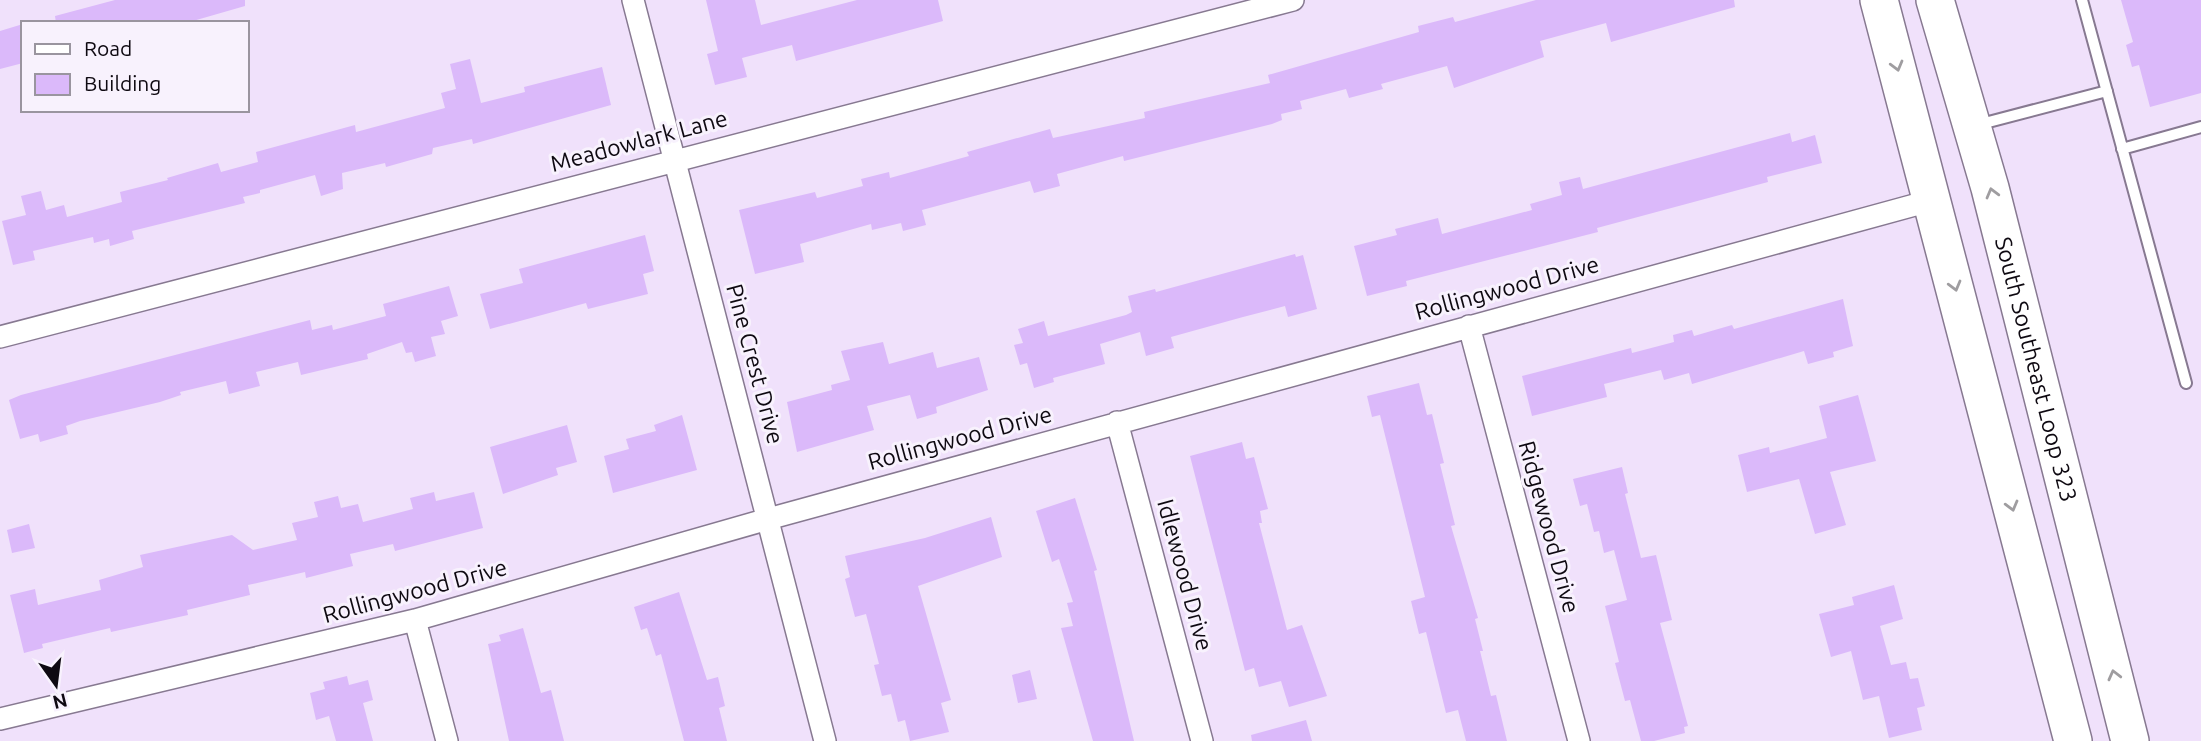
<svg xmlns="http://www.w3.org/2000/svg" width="2201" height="741" font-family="Ubuntu,sans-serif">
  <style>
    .building { fill: #dbb9fa }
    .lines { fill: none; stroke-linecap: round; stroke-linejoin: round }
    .service-casing { stroke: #877991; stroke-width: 14 }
    .minor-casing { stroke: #877991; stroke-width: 24 }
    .trunk-casing { stroke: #877991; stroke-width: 40 }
    .service { stroke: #fff; stroke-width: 10 }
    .minor { stroke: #fff; stroke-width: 21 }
    .trunk { stroke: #fff; stroke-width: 37 }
    .oneway { stroke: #9f9da0 }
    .labels { text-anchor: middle; stroke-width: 6; stroke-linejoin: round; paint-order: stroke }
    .street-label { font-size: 23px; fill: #0e0911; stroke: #f8f2fd }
  </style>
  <rect width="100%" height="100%" fill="#f0e1fb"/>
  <path class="building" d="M115,0H245V6L186,23H56L55,16Z
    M706,0H755L761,25L857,0H938L943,21L796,61L792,45L742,58L747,77L715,85L707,54L718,51Z
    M1536,0H1734L1735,7L1611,42L1606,23L1540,41L1544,57L1454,88L1447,66L1381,84L1383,89L1349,98L1346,89L1300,101L1302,109L1281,114L1282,120L1272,124L1124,161L1123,156L1057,174L1060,186L1034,193L1030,181L922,210L926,225L903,231L901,223L872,230L871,224L800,244L804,262L755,274L739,210L815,192L817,198L863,186L861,179L889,172L890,178L969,156L967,152L1050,129L1053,138L1145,118L1144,112L1270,83L1268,75L1419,32L1418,26L1453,17L1455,22Z
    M2121,0H2201V93L2150,107L2139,65L2132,67L2126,45L2133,42Z
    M23,24V63L0,69V31Z
    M470,59L481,103L525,92L524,87L602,67L611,105L473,144L472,139L433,148L432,154L386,167L385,163L342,173L343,189L321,196L315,175L260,190V193L243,197L245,203L132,231L134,239L110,246L109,239L94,243L93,237L33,251L35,260L13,265L2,221L26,215L21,196L41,191L46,210L64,205L67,217L122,202L120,192L168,180L167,178L218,163L221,172L258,162L256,152L355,125L356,132L445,108L441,93L456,89L450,64Z
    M1790,133L1792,142L1815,135L1822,163L1767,177L1768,182L1597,228L1598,232L1406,281L1407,286L1367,296L1354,246L1397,235L1395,229L1438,218L1442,234L1532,210L1530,204L1562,195L1559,182L1580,177L1583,189Z
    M645,235L654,271L643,274L648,294L588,309L586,303L490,329L480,294L523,283L519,269Z
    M1295,254L1296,257L1303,255L1317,309L1288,317L1285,306L1243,317L1171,337L1174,348L1146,356L1140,332L1100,344L1105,364L1053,378L1054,382L1034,388L1027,363L1020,365L1014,345L1023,343L1018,329L1044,321L1048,336L1126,315L1132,312L1128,296L1155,289L1156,292Z
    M449,286L458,316L441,321L445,334L431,337L436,356L415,362L412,352L406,353L402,342L367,354L368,359L301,375L298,362L256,372L260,386L229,394L226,381L180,392L181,395L160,402L80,421L66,426L68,434L40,442L38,434L20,439L9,400L21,395L310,320L312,330L332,325L333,330L386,316L383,304Z
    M1843,299L1853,346L1833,352L1834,357L1808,364L1804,351L1692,384L1689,373L1664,380L1661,370L1604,384L1607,397L1532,416L1522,376L1631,348L1632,353L1655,347L1674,342L1673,335L1692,330L1694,336L1732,325L1734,329Z
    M883,342L889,364L933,352L937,368L979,357L988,390L936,407L937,413L917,419L910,395L867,406L874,430L797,452L787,402L832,390L831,385L850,380L841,351Z
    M1419,383L1427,415L1432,414L1444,463L1440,464L1455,525L1451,526L1478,618L1475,619L1483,651H1480L1491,696L1496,695L1507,741H1466L1458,710L1446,713L1426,632L1419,634L1411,601L1425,597L1380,415L1372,417L1367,396Z
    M1858,395L1876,461L1830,472L1846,525L1815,534L1799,479L1747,492L1738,455L1769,447L1770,453L1827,438L1819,406Z
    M682,415L697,470L613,493L604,456L629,449L626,439L656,431L654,425Z
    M567,425L577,462L556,468L558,475L503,494L490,447Z
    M1242,442L1246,459L1254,457L1268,509L1260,511L1262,523H1259L1287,630L1302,625L1327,696L1289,707L1281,681L1259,687L1254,668L1245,671L1190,456Z
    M1622,467L1628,493L1625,494L1641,558L1656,555L1672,620L1660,623L1688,726L1684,727L1685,733L1654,741H1641L1630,700L1625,701L1615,663L1619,662L1605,606L1627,600L1614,550L1604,553L1599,531L1594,532L1587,504L1580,506L1573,479Z
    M434,492L436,501L474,492L483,528L395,551L393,544L350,554L353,566L306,578L305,572L248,585L250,595L187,610L188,615L111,632L110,628L42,644L43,648L24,653L10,595L35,589L38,605L101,590L99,580L143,567L140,555L232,535L253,550L297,540L292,523L318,517L314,502L338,496L341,508L358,504L363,522L413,509L410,498Z
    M1075,498L1097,570L1094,571L1134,741H1093L1061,628L1073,626L1067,603L1073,602L1059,559L1052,562L1036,511Z
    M991,517L1002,557L918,586L951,700L941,703L949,732L910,741L905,720L898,722L891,694L882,696L874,665L879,664L866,614L855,617L845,579L850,577L845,556L925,538Z
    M29,524L35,548L12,553L7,530Z
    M1894,585L1903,619L1880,626L1891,665L1906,662L1910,679L1918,678L1925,706L1917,708L1922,730L1889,738L1879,696L1863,700L1851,651L1831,657L1819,614L1854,605L1852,597Z
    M679,592L707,680L718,677L725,706L719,708L727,741H684L661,654L656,656L647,628L641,630L634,607Z
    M523,628L541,693L551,690L564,741H509L488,644L501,641L499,635Z
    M1030,670L1037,699L1018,703L1012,675Z
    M347,676L349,685L368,680L373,700L363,703L373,741H336L329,716L316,720L310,693L325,689L323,682Z
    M1306,720L1312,741H1252L1251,735Z"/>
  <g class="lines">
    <defs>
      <path id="service" d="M2082,0L2186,383
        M1977,125L2107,91
        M2122,149L2201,127"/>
      <path id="minor" d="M633,0L825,741
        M1469,326L1579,741
        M0,337L1293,0
        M1117,422L1202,741
        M415,620L447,741
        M0,719L415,620L768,519L1933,200"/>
      <g id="trunk">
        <path d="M1879,0L2073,741"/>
        <path id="s1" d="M1935,0L1990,188L2130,741"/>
      </g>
    </defs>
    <use href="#service" class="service-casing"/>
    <use href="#minor" class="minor-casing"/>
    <use href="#trunk" class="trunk-casing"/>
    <use href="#service" class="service"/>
    <use href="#minor" class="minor"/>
    <use href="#trunk" class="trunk"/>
  </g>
  <defs><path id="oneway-chevron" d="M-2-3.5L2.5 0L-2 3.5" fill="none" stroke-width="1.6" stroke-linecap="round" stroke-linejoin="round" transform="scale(1.75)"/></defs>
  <g class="oneway">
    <use href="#oneway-chevron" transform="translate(1897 66) rotate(75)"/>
    <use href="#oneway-chevron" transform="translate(1992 193) rotate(-105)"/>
    <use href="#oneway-chevron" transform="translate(1955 286) rotate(75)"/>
    <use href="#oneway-chevron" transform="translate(2012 506) rotate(75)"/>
    <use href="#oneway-chevron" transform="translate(2114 675) rotate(-104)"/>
  </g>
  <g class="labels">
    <g class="street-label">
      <text transform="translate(639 141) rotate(-15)" y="8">Meadowlark Lane</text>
      <text transform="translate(1507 288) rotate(-15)" y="8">Rollingwood Drive</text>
      <text transform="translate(755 364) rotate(75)" y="8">Pine Crest Drive</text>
      <text dy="8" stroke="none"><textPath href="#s1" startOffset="383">South Southeast Loop 323</textPath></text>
      <text transform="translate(960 438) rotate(-15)" y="8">Rollingwood Drive</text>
      <text transform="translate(1549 527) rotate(75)" y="8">Ridgewood Drive</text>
      <text transform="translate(1185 575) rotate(75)" y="8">Idlewood Drive</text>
      <text transform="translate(415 591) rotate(-15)" y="8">Rollingwood Drive</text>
    </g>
  </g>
  <rect x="21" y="21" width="228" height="91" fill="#f8f2fd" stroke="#9a959f" stroke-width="2"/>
  <rect x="35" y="44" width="35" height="10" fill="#ffffff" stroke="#9a959f" stroke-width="2"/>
  <text x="84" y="56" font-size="21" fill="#0e0911">Road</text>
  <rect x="35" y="74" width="35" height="21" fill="#dbb9fa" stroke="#9a959f" stroke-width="2"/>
  <text x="84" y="91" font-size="21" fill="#0e0911">Building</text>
  <g transform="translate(56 685) rotate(166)" stroke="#f8f2fd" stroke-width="5" paint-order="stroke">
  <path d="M0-5L12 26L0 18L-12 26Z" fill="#0e0911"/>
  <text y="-10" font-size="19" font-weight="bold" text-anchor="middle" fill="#0e0911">N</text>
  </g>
</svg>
